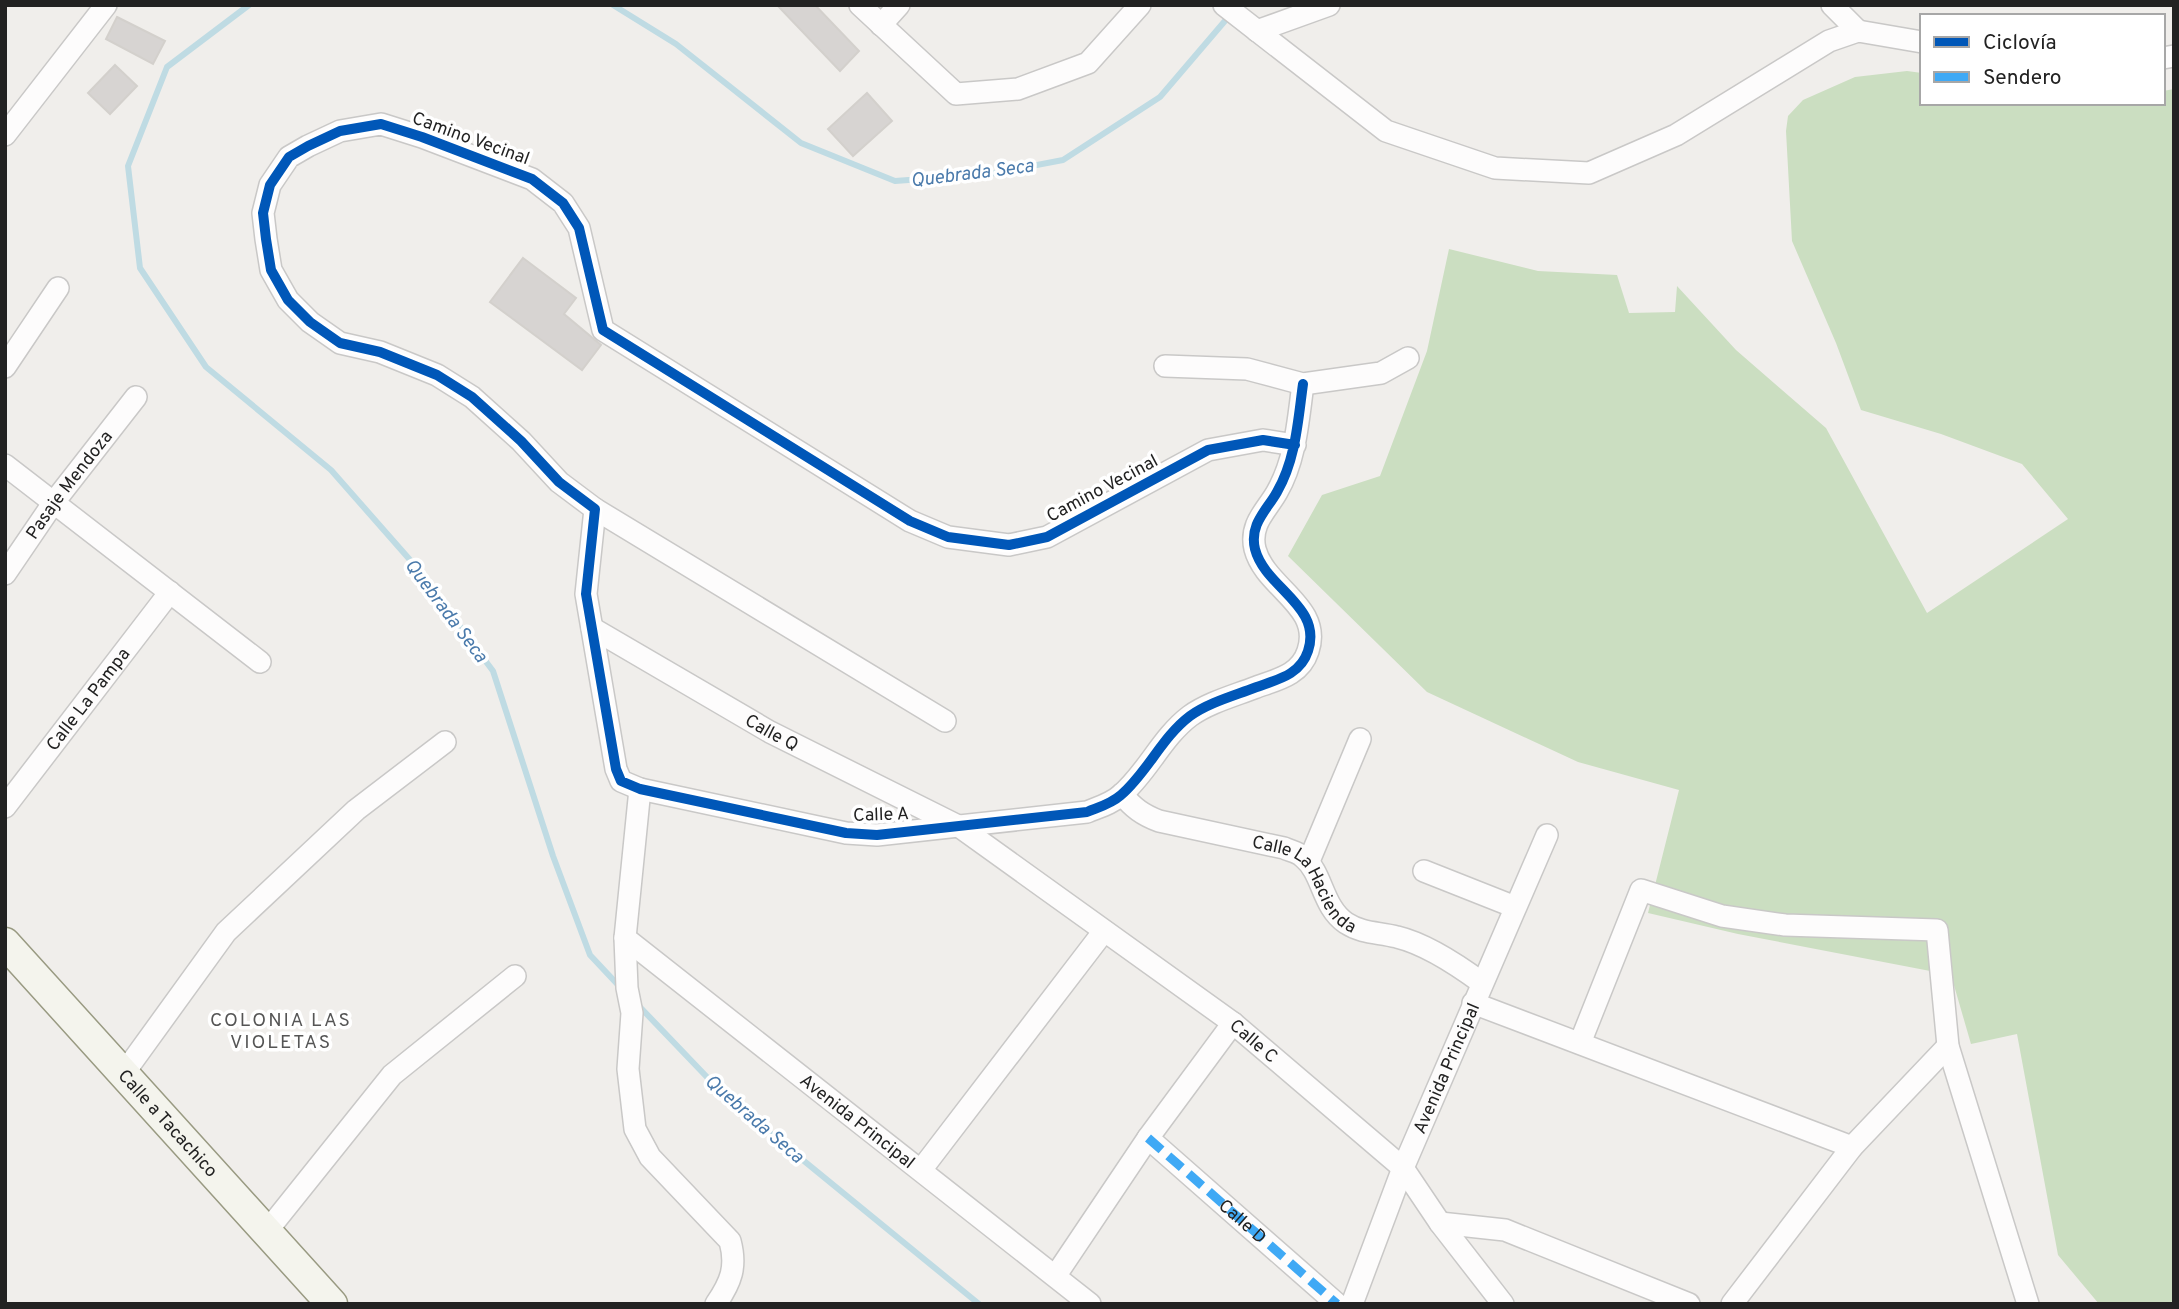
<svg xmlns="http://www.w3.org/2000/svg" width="2179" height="1309" font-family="Overpass,sans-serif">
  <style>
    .forest { fill: #cbdec1 }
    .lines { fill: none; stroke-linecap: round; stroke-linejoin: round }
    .stream { stroke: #bfdbe3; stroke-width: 6 }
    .building { fill: #d7d4d2; stroke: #d3d0cc; stroke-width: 2 }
    .minor-casing { stroke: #c9c8c7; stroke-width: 24 }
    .secondary-casing { stroke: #999a82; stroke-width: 33 }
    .minor { stroke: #fdfcfc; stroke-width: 21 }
    .secondary { stroke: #f4f4ed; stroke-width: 30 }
    .quiet { stroke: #3fa9f5; stroke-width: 9; stroke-dasharray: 18 9; stroke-linecap: butt }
    .cycleway-casing { stroke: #fff; stroke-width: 15 }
    .cycleway { stroke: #0057b8; stroke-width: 10 }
    .labels { text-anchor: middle; stroke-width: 7; stroke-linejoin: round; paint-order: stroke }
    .street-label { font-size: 18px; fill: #222; stroke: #fff }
    .water-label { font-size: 19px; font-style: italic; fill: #4a7aab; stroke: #fff }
    .neighbourhood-label { font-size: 19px; letter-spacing: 2px; fill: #555; stroke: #fff }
  </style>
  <rect width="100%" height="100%" fill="#f0eeeb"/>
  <path class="forest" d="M1907,71L1922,73V103H2163V91L2174,89V1304H2099L2058,1255L2017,1034L1971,1044L1951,975L1738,934L1648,913L1679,790L1578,762L1427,692L1288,556L1322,495L1380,476L1427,351L1449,249L1538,271L1617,275L1629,313L1675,312L1677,286L1736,350L1826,428L1927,613L2068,519L2022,464L1941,434L1861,410L1836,343L1792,241L1786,131L1788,116L1803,100L1855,77Z"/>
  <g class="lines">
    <path class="stream" d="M249,5L167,67L128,166L140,268L206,367L331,470L411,561L493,671L553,856L590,955L620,987
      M613,5L676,44L801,143L895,181L990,174L1063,160L1160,97L1230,15
      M638,1005L727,1098L979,1304"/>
  </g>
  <path class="building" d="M777,5H815L859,51L840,71Z
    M117,17L165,41L153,64L106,39Z
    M115,65L137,86L110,114L88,93Z
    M867,93L892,121L853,156L828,129Z
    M523,258L576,298L564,314L601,345L582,370L490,302Z"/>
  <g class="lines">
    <defs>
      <g id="minor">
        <path d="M860,5L956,94L1018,89L1088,63L1140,5"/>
        <path d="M1224,5L1386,131L1495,168L1589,173L1676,135L1829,41L1858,31L1922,42"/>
        <path d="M1832,5L1858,31"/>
        <path d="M881,25L899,5"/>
        <path d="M1257,31L1329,5"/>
        <path d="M2163,58L2174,56"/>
        <path d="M5,135L106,5"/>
        <path d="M1165,366L1247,369L1303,384L1381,373L1408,358"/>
        <path d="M5,367L58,288"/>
        <path d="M1295,445L1263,440L1208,450L1047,537L1009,545L948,537L910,521L603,330L579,228L563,203L532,179L422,137L381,124L340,131L308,146L289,157L270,185L263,213L266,239L271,270L288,300L310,322L340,343L380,352L437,375L472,397L521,441L559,482L595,509L586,594L616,769L621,781L640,789L846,833L877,835L1087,812C1099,807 1111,804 1121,795C1147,773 1162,737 1190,716C1208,703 1233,696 1254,688C1275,680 1300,676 1308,651C1323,606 1265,588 1255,549C1249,524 1267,510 1277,492C1296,459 1298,420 1303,384"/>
        <path d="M5,465L260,662"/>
        <path d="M595,509L945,721"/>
        <path id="s1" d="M5,574L54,502L136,397"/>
        <path id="s2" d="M592,628L770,732L960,827L1233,1023L1403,1168L1440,1223L1503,1304"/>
        <path d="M640,789L625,938L627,988L632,1013L628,1069L635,1129L650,1157L730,1241C737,1267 731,1282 716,1304"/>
        <path id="s3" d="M1122,794C1133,808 1143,815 1159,821L1284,848C1290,851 1298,852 1303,857C1323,873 1322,907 1346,923C1363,934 1379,932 1397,937C1426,944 1459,966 1482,983"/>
        <path id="s4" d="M5,807L170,592"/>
        <path d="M1309,861L1360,739"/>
        <path d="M1424,871L1515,907"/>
        <path id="s5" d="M625,938L1090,1304"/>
        <path d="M1473,1003L1852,1147"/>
        <path d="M1580,1043L1641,890L1722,916L1785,925L1937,930L1948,1046L2028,1304"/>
        <path d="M124,1073L226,932L356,810L445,742"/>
        <path d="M1148,1138L1337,1304"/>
        <path d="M921,1170L1104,931"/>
        <path d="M1440,1223L1505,1230L1689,1304"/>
        <path d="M267,1231L392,1075L515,976"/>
        <path d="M1056,1275L1148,1138L1233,1023"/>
        <path id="s6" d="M1352,1304L1403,1168L1547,835"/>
        <path d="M1732,1304L1852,1147L1948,1046"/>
      </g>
      <g id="secondary">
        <path id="s7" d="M5,943L332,1304"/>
      </g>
    </defs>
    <use href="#minor" class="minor-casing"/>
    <use href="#secondary" class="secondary-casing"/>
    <use href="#minor" class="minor"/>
    <use href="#secondary" class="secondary"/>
    <path class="quiet" id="s8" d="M1148,1138L1337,1304"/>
    <defs>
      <path id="cycleway" d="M1295,445L1263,440L1208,450L1047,537L1009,545L948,537L910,521L603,330L579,228L563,203L532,179L422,137L381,124L340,131L308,146L289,157L270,185L263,213L266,239L271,270L288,300L310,322L340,343L380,352L437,375L472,397L521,441L559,482L595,509L586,594L616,769L621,781L640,789L846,833L877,835L1087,812C1099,807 1111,804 1121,795C1147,773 1162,737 1190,716C1208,703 1233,696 1254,688C1275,680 1300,676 1308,651C1323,606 1265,588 1255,549C1249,524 1267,510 1277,492C1296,459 1298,420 1303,384"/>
    </defs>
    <use href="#cycleway" class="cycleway-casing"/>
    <use href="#cycleway" class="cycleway"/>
  </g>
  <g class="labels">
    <g class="street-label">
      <text transform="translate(471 138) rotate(20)" y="6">Camino Vecinal</text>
      <text dy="6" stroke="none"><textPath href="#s1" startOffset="110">Pasaje Mendoza</textPath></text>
      <text transform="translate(1102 488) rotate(-28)" y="6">Camino Vecinal</text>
      <text dy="6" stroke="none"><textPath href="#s4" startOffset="136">Calle La Pampa</textPath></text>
      <text dy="6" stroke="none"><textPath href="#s2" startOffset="208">Calle Q</textPath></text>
      <text transform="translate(881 814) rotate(-2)" y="6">Calle A</text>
      <text dy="6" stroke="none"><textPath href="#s3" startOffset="214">Calle La Hacienda</textPath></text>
      <text dy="6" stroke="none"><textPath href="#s2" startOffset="782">Calle C</textPath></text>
      <text dy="6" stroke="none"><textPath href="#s6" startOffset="254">Avenida Principal</textPath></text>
      <text dy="6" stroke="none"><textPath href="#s5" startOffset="296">Avenida Principal</textPath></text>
      <text dy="6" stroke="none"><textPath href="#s7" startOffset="243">Calle a Tacachico</textPath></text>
      <text dy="6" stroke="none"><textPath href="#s8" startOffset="126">Calle D</textPath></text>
    </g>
    <g class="water-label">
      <text transform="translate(972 172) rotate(-7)" y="7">Quebrada Seca</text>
      <text transform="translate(447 610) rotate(53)" y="7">Quebrada Seca</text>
      <text transform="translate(755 1118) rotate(41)" y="7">Quebrada Seca</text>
    </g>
    <g class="neighbourhood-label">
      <text x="281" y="1026">COLONIA LAS<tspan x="281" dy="22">VIOLETAS</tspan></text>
    </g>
  </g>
  <rect width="2179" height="1309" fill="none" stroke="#222222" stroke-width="14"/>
  <rect x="1920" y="14" width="245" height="91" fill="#ffffff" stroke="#a7a7a7" stroke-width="2"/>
  <rect x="1934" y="37" width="35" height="10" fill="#0057b8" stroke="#a7a7a7" stroke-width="2"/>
  <text x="1983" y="49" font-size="21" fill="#222222">Ciclovía</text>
  <rect x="1934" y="72" width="35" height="10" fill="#3fa9f5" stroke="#a7a7a7" stroke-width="2"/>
  <text x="1983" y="84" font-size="21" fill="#222222">Sendero</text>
</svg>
